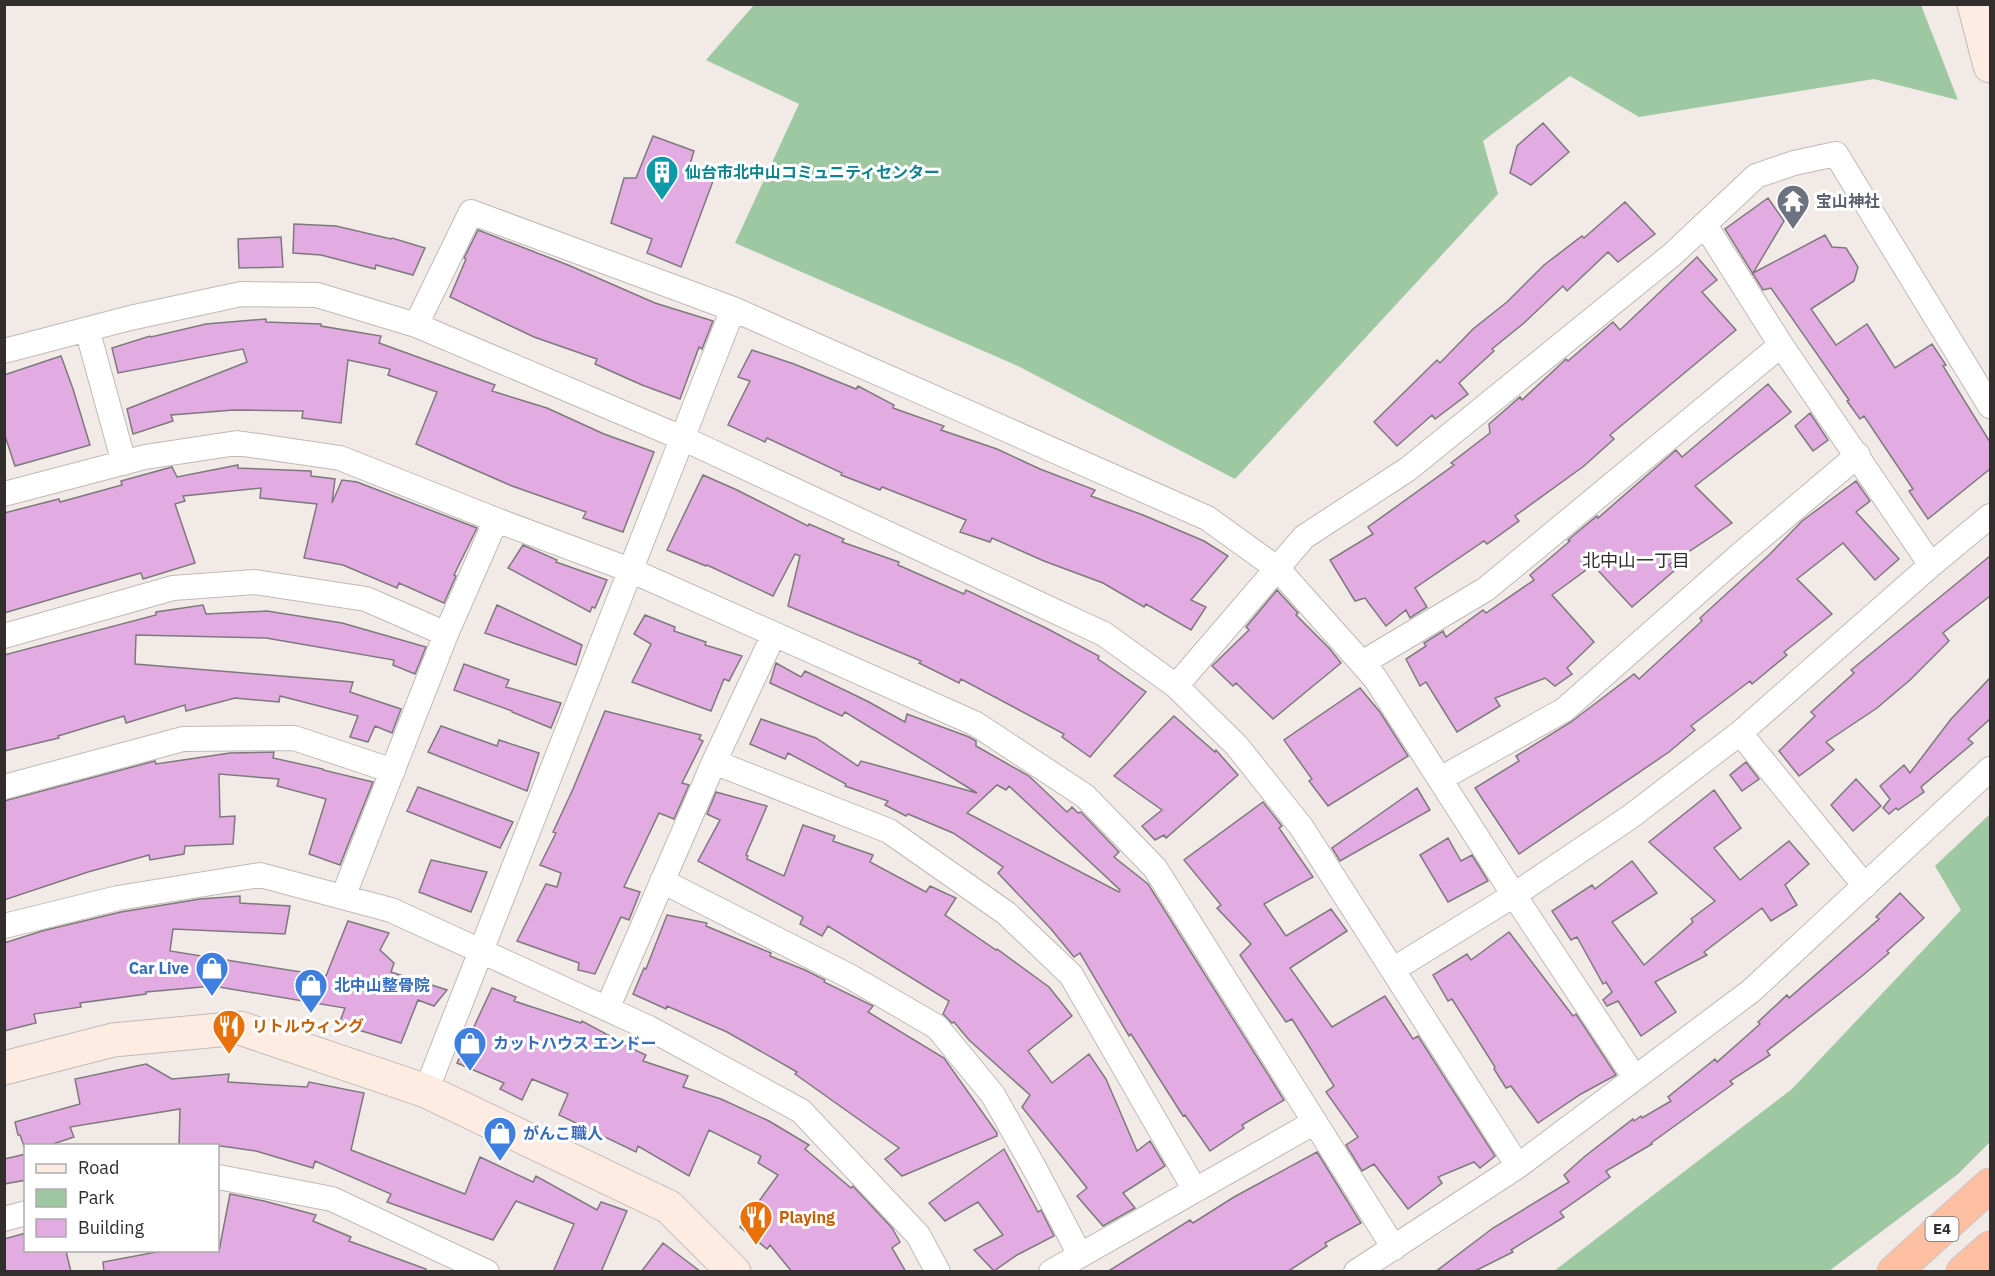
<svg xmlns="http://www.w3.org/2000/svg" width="1995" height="1276" font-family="'IBM Plex Sans','Noto Sans JP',sans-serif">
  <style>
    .green { fill: #9dc8a1 }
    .building { fill: #e2abe1; stroke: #7e797d; stroke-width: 1.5; fill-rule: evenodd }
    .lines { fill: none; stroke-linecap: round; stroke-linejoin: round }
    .street-casing { stroke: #c0b9b6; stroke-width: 26 }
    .secondary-casing { stroke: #c0b9b6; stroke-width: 35 }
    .highway-casing { stroke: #c9c9c8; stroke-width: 35 }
    .street { stroke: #fff; stroke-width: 24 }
    .secondary { stroke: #feece3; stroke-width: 33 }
    .highway { stroke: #fcbfa1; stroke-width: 33 }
    .labels { text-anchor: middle; stroke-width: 6; stroke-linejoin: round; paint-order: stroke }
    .shield { fill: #fff; stroke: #6f6d6c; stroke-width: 1.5 }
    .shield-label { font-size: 15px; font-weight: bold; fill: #312e2d }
    .culture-label { font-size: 16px; font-weight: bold; fill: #0d838f; stroke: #fff; text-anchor: start }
    .worship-label { font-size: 16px; font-weight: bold; fill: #5b616d; stroke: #fff; text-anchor: start }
    .shop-label { font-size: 16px; font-weight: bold; fill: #366cbe; stroke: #fff; text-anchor: start }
    .food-label { font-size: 16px; font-weight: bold; fill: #c56008; stroke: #fff; text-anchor: start }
    .neighbourhood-label { font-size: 18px; fill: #312e2d; stroke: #fff }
  </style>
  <rect width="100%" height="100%" fill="#f1eae6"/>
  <path class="green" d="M754,5H1921L1958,100L1874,79L1639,117L1570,76L1483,141L1498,194L1235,479L1018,366L735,243L799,104L706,60Z
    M1990,814V1142L1958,1174L1829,1271H1554L1792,1089L1961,910L1935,866Z"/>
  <path class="building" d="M1543,123L1569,152L1531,185L1510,173L1517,146Z
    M653,136L694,151L690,164L716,173L681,267L647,253L652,239L611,223L624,178H636Z
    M1768,198L1784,221L1753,273L1825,235L1832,247L1846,248L1858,267L1854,281L1811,309L1836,345L1867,324L1895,368L1932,344L1946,365L1943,366L1990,442V469L1928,519L1909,491L1913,489L1864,416L1860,419L1847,401L1849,400L1771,288L1763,290L1725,229Z
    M1625,202L1655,234L1618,262L1608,252L1567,291L1563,286L1524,323L1492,349L1494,351L1459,383L1468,394L1435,419L1432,415L1397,446L1374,422L1437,360L1440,363L1473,329L1507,302L1544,265L1582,236L1584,238Z
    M294,224L336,226L391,239L392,238L425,248L413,275L376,265L375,269L321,255L293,253Z
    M478,230L568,265L655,303L713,321L702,349L699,347L680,399L642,385L595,364L597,359L534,337L450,297L466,259L464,258Z
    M281,237L283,267L239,268L238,239Z
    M1697,257L1717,280L1702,292L1736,330L1610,435L1614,439L1584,466L1515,516L1519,521L1487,544L1484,541L1415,588L1427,607L1410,618L1406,610L1386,626L1365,598L1355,601L1330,560L1373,534L1368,527L1454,465L1451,463L1490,433L1489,424L1520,397L1522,400L1563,362L1566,359L1568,361L1613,322L1620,330Z
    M266,319V322L321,324V326L381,336L379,343L495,385L492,391L547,408L604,434L654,452L623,532L583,518L586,512L512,486L416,444L437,392L388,375L390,369L348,360L341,423L302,418L303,411L234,410L171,415L173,421L133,434L127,409L247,362L243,349L118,373L112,348L150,336L151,337L206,324Z
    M752,350L794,364L856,389L858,386L894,405L893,408L944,426L941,430L997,449L1040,469L1095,490L1091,496L1143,515L1204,541L1228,556L1191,600L1206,607L1191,630L1146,604L1144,607L1103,583L1044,561L992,538L990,542L960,532L966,520L882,487L880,490L841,475L842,473L767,438L765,442L728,425L750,381L738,377Z
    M61,356L73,389L90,445L15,466L4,433V375Z
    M1768,384L1791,412L1695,486L1732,523L1669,565L1674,571L1632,607L1593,565L1552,595L1594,642L1567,668L1572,674L1555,686L1545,678L1495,698L1500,706L1457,732L1426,682L1420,686L1406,659L1426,646L1424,643L1443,631L1446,637L1483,610L1486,613L1534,580L1530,575L1570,541L1568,540L1575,534L1597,516L1598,518L1676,450L1682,457Z
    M1810,413L1828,440L1813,451L1795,426Z
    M238,465V468L311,471V476L335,479L332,503L342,480L357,482L477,528L454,575L456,576L444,603L399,583L397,588L343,565L304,558L317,504L260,498L261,488L183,496L185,501L175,504L195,563L143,579L141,573L4,613V513L59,499L60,502L122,485L121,481L172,467L177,477Z
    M703,475L737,490L808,526L809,524L844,539L842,542L899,562L898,565L964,594L966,590L1046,628L1099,656L1098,659L1146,692L1090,757L1062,737L1064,734L961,679L959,683L919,663L921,661L788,606L800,556L795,554L773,596L707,565L706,566L667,550Z
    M1856,481L1870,501L1856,512L1899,559L1875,580L1843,543L1797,579L1832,614L1784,652L1787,655L1752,684L1750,681L1691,726L1695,730L1669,752L1519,854L1475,788L1519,761L1516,756L1571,722L1634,674L1639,679L1702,621L1700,618L1770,554L1802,521Z
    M523,545L557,560L556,562L607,580L595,608L592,607L590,612L508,568Z
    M1990,556V596L1943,633L1949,641L1910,680L1877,708L1826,742L1834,750L1799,776L1779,751L1815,716L1811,712L1854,673L1851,670Z
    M1277,590L1298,613L1296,615L1329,648L1341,663L1273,719L1236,683L1233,686L1212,666L1249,630L1246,627Z
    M203,605L206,614L267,611L342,623L426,647L415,674L393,665L394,660L266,638L136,635L135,664L353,682L350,692L401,709L392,733L375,726L368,742L350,737L358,716L280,696L279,702L235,698L186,711L185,705L126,723L124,716L58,736L59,738L4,751V655L156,615V612Z
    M497,605L582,645L576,665L485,633Z
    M645,615L675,627L674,631L706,642L705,645L742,656L729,681L724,679L711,711L632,682L651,644L634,634Z
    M776,663L801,677L805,671L867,701L905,722L907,714L969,737L976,741V746L1029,776L1067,812L1072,807L1078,813L1081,812L1119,852L1114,857L1148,884L1284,1100L1242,1125L1244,1128L1210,1151L1185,1115L1183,1116L1131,1034L1129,1036L1080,953L1074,957L1051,929L998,873L1003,867L953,833L908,814L906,816L885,805L888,801L845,786L846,784L788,753L785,759L750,744L761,719L816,738L858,766L861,761L977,793L845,712L842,716L770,683ZM997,785L1006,790L1009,786L1120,890L1119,892L967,813Z
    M464,664L509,680L506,687L561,703L551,728L512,712V711L454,690Z
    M1990,678V719L1968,739L1973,743L1921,787L1924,792L1898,810L1896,808L1889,814L1883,808L1890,799L1880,786L1904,765L1910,773L1951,719Z
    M1360,688L1380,712L1408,756L1328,806L1309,781L1312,779L1284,740Z
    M605,711L701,735L699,739L703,741L682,783L689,785L674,819L659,813L624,887L640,892L629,920L621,917L595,974L578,970L579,963L517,941L546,884L557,887L561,873L540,865L556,833L553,832L573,789Z
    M1174,716L1215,752L1216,750L1238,775L1166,838L1164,835L1155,840L1142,826L1162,810L1114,776Z
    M441,726L497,746L499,740L539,753L527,791L428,752Z
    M274,752L273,758L323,769V770L373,782L340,865L309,854L326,799L277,786L279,779L219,774L220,817L235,816L233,844L185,846L184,854L150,860L149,855L88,872L4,900V801L155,761L156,764L230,753Z
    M1746,762L1759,779L1742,791L1730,775Z
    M1856,779L1881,806L1853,831L1831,805Z
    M418,787L513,822L500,848L407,811Z
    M1417,788L1430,810L1340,861L1332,848Z
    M1714,790L1741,828L1714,848L1740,880L1789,841L1809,864L1785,885L1797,905L1771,921L1762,908L1704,952L1707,955L1655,982L1676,1012L1641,1036L1618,1001L1607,1006L1603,1000L1612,992L1606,982L1603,984L1577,937L1571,940L1552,911L1592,885L1595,889L1632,861L1657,893L1612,922L1644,965L1693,922L1691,919L1715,901L1649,842Z
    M716,792L767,806L746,855L748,856L747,859L784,876L803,825L835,836L833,841L873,855L870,862L926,892L930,886L956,898L945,915L996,950L997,949L1049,987L1072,1016L1028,1051L1052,1083L1089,1054L1106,1079L1137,1151L1150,1141L1165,1166L1123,1193L1135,1208L1103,1226L1077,1196L1087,1188L1022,1107L1030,1095L969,1040L954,1022L952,1023L943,1014L949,1001L828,926L822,936L800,924L803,917L698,861L720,820L707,814Z
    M1263,802L1278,821L1282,826L1279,828L1313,877L1264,904L1286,936L1331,909L1347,931L1290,968L1332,1027L1385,996L1413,1039L1418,1036L1495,1156L1480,1168L1474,1162L1438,1177L1442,1183L1408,1209L1374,1164L1362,1171L1346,1145L1358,1137L1326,1092L1334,1086L1292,1019L1286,1022L1240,955L1251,944L1217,908L1221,905L1184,860Z
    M1448,838L1461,861L1472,855L1488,881L1448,902L1420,855Z
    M431,860L487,872L471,912L419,892Z
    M1900,893L1924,918L1887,951L1889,953L1862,976L1767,1051L1770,1055L1730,1081L1733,1084L1651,1143L1652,1144L1606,1171L1610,1177L1560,1212L1564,1217L1511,1250L1513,1252L1473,1272H1435L1493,1228L1569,1182L1564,1175L1584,1157L1633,1119L1634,1121L1641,1116L1642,1118L1671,1101L1668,1097L1715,1059L1717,1062L1760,1024L1758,1022L1787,995L1789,998L1879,919L1876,917Z
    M240,896V903L290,906L285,934L173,929L170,951L326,976L348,921L389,933L380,950L394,963L391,972L447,990L434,1006L418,1000L401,1043L339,1024L345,1008L213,986L146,992V994L80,1003L81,1007L34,1014L36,1023L4,1031V943L42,931L121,912L200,899Z
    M667,915L707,923L706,926L771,953L770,956L805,970L825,980L824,982L873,1006L868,1012L944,1058L997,1133V1136L902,1176L885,1159L899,1148L795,1074L797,1072L727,1032L667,1006L666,1009L633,994L644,968L646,969Z
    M1509,932L1573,1016L1576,1014L1616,1075L1581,1094L1538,1123L1511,1086L1506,1088L1494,1069L1495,1067L1452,999L1448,1001L1433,975L1467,954L1471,960Z
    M492,988L516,997L514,1001L581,1023L582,1021L610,1036L609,1038L646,1055L643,1061L688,1076L683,1087L721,1099L769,1121L809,1145L805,1149L851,1188L853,1186L892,1228L900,1242L892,1248L906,1272H792L770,1245L767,1249L740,1227L778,1175L758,1163L761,1156L709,1130L689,1176L638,1146L636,1152L559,1115L568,1094L532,1079L522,1100L500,1089L504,1083L457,1063Z
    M146,1064L172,1079L229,1074L228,1082L307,1087L309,1082L364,1093L351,1150L465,1194L480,1157L533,1182L536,1176L597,1210L601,1202L627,1211L601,1272H553L574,1224L516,1201L493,1240L387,1202L391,1194L315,1161L313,1168L256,1151L221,1146H179L180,1109L70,1127L74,1137L47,1146H24L20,1135H18L15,1122L80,1104L75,1079Z
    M1004,1149L1038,1212L1041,1210L1054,1236L1017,1255L994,1271L974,1250L1003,1235L978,1202L945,1221L929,1203Z
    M1317,1152L1361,1223L1325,1243L1327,1246L1287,1272H1107L1190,1220L1193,1223L1234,1197Z
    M26,1154V1180L4,1184V1159Z
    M230,1194L264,1201L316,1215L313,1221L351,1237L349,1241L426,1269V1272H104L103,1262L162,1251H219Z
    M26,1233V1251H66L71,1272H4V1239Z
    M663,1243L701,1272H641Z"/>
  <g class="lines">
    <defs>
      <path id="street" d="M1705,225L1781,345L1931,565
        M416,325L471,212L733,309L1207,518L1278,569L1375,678L1514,895L1635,1078
        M87,329L124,463
        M4,351L130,318L241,294L317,295L416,325L682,438L1104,634L1176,686L1237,746L1302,828L1518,1166
        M4,494L145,457L237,443L340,458L496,520L630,570L976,724L1085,796L1155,868L1394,1248
        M4,636L173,588L255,582L366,599L446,634
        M1362,663L1486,589L1781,345
        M1176,686L1304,537L1408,469L1673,254L1756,176L1794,163L1836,154L1990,406
        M1740,733L1865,886
        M714,762L889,831L1006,913L1071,975L1195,1190
        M1440,779L1564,710L1741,554L1858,455
        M4,787L183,739L294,738L393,771
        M662,881L849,976L937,1027L993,1095L1036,1171L1080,1255
        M343,897L446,634L496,520
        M4,926L118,898L260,875L391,910L649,1028L801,1111L918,1235L938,1272
        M1394,969L1514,895L1630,817L1740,733L1931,565L1990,516
        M607,1009L714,762L774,634
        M426,1091L733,309
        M218,1177L332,1199L487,1272
        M4,1219L26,1213
        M1051,1272L1315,1122
        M1356,1272L1518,1166L1751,991L1990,769"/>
      <path id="secondary" d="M1974,4L1990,66
        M4,1068L113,1040L240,1028L426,1091L669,1207L734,1272"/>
      <path id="highway" d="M1894,1272L1990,1185
        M1963,1272L1990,1248"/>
    </defs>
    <use href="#street" class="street-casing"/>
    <use href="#secondary" class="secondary-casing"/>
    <use href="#highway" class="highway-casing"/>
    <use href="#street" class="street"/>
    <use href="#secondary" class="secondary"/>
    <use href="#highway" class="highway"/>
  </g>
  <defs>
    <symbol id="building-pin" viewBox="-11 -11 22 30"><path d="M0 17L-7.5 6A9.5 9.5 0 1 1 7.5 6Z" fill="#0f9aa8" stroke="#fff"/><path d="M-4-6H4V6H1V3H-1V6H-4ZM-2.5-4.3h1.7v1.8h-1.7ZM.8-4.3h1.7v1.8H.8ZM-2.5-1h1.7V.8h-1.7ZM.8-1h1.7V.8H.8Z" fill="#fff"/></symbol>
    <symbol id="temple-pin" viewBox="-11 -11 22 30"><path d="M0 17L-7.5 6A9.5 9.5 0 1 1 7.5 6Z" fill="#6b7280" stroke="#fff"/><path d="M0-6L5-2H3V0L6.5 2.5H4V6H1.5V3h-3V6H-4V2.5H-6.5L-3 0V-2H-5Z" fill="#fff"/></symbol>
    <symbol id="shop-pin" viewBox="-11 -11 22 30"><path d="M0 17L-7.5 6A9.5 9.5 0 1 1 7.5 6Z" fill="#3f7fe0" stroke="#fff"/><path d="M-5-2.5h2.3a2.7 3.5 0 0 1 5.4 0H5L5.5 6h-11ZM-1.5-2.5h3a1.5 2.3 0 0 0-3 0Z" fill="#fff"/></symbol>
    <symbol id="restaurant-pin" viewBox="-11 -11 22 30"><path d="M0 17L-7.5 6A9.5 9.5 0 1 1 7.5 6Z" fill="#e8710a" stroke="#fff"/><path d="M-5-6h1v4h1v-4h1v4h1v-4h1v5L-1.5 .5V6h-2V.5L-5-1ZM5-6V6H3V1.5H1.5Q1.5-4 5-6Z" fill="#fff"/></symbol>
  </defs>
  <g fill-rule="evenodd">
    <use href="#building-pin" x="643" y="153" width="38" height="52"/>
    <use href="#temple-pin" x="1774" y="182" width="38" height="52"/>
    <use href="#shop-pin" x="193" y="949" width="38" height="52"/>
    <use href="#shop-pin" x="292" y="966" width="38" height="52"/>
    <use href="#restaurant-pin" x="210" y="1007" width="38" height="52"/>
    <use href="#shop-pin" x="451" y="1024" width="38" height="52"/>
    <use href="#shop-pin" x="481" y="1114" width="38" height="52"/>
    <use href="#restaurant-pin" x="737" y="1198" width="38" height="52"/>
  </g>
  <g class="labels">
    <rect class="shield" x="1925.5" y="1217" width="33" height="24" rx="4.5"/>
    <g class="shield-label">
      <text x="1942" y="1234">E4</text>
    </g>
    <g class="culture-label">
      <text x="685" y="178">仙台市北中山コミュニティセンター</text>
    </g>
    <g class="worship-label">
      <text x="1816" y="207">宝山神社</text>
    </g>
    <g class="shop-label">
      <text x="189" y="974" text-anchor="end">Car Live</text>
      <text x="334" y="991">北中山整骨院</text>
      <text x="493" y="1049">カットハウス エンドー</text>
      <text x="523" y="1139">がんこ職人</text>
    </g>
    <g class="food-label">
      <text x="252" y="1032">リトルウィング</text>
      <text x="779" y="1223">Playing</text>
    </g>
    <g class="neighbourhood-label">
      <text x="1636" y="567">北中山一丁目</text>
    </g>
  </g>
  <rect width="1995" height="1276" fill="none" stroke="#312e2d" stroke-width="12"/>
  <rect x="24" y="1144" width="195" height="108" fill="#ffffff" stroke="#adabab" stroke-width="1.5"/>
  <rect x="36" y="1164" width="30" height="9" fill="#feece3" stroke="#adabab" stroke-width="1.5"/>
  <text x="78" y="1174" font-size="18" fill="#312e2d">Road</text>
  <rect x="36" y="1189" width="30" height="18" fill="#9dc8a1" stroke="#adabab" stroke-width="1.5"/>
  <text x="78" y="1204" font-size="18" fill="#312e2d">Park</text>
  <rect x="36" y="1219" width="30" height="18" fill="#e2abe1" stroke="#adabab" stroke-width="1.5"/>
  <text x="78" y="1234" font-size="18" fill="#312e2d">Building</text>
</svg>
